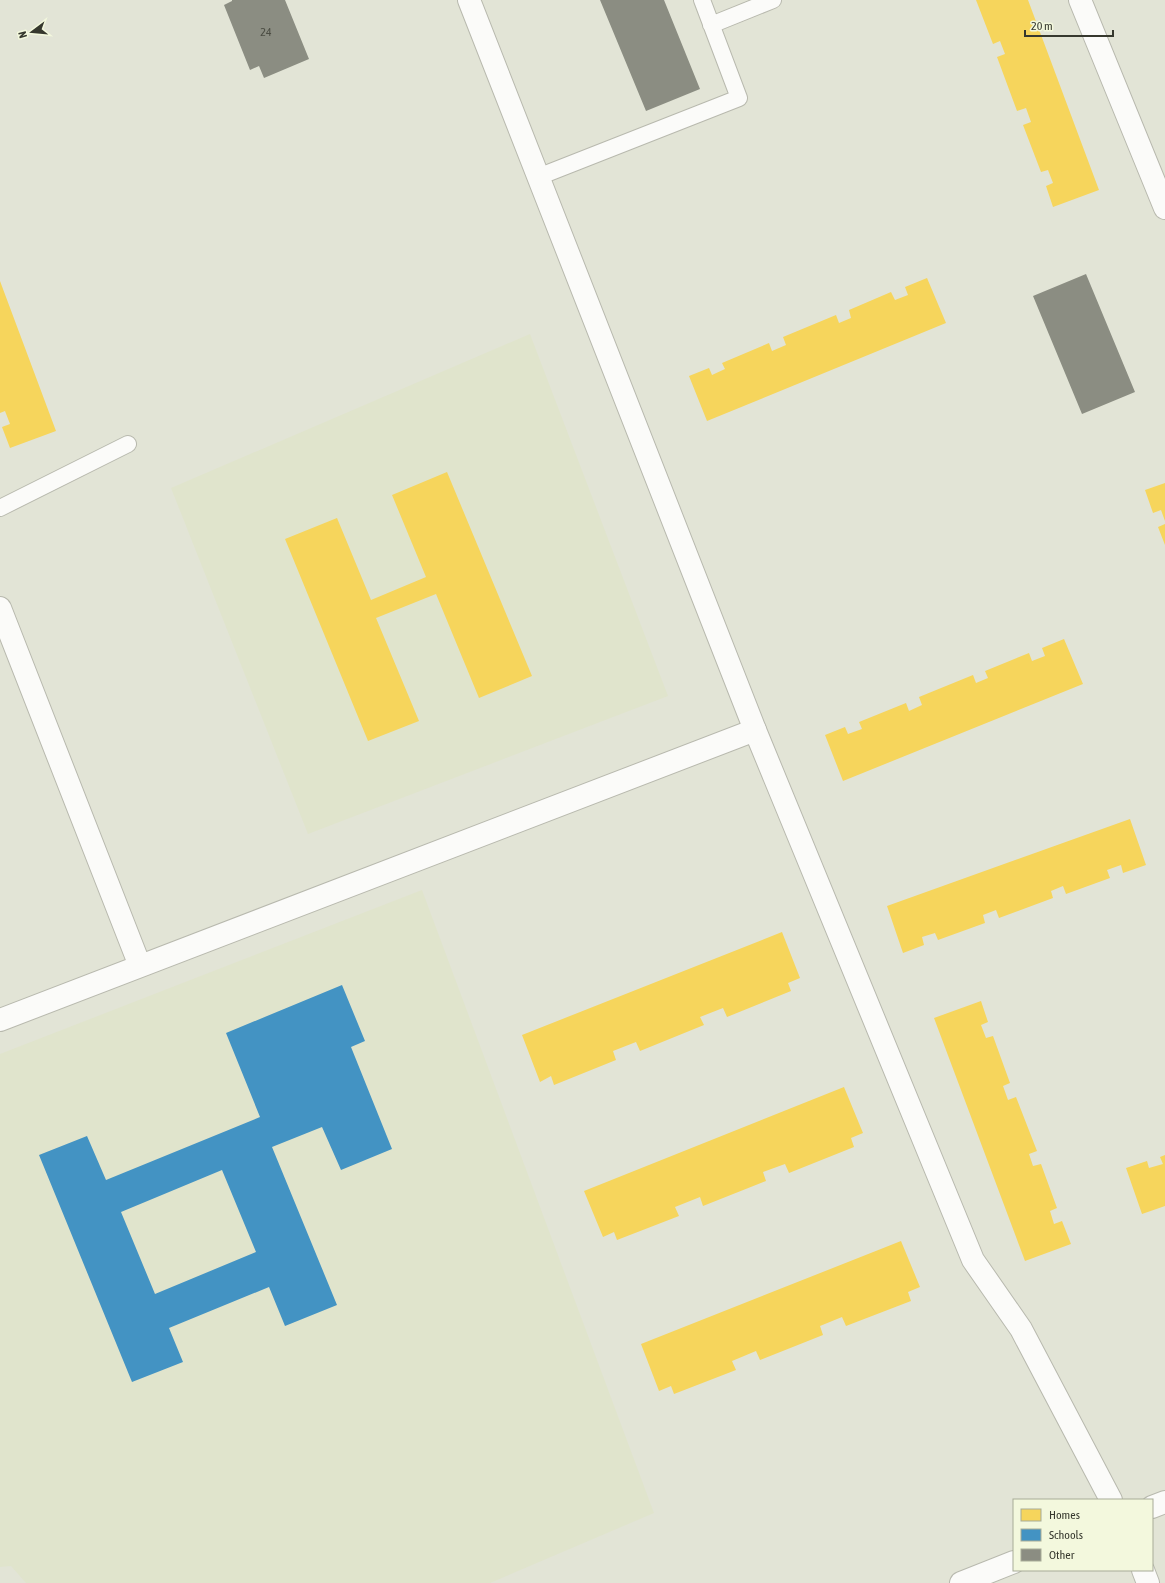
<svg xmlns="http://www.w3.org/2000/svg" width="1165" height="1583" font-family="'Asap Condensed',sans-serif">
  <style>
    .built { fill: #e0e4cc }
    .homes { fill: #f6d55c }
    .schools { fill: #4393c3; fill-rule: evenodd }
    .building { fill: #8b8d82 }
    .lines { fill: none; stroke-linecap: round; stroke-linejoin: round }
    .service-casing { stroke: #b8b9ae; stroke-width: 18 }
    .minor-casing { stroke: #b8b9ae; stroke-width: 24 }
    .tertiary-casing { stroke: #b8b9ae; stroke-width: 24 }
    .service { stroke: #fbfbf9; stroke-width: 16 }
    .minor { stroke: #fbfbf9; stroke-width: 22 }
    .tertiary { stroke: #fbfbf9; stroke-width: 22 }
    .labels { text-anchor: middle; stroke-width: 4; stroke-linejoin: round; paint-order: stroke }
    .number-label { font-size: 12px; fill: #4b4d43 }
  </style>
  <rect width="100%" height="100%" fill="#e2e4d6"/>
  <path class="built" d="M530,334L668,696L308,834L171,488Z
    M422,890L654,1513L490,1583H26L11,1566L0,1567V1054Z"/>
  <path class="homes" d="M976,0H1028L1099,190L1053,207L1046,186L1053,183L1048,170L1041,172L1023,125L1031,122L1026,108L1017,111L997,57L1005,54L1000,41L993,44Z
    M927,278L946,323L707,421L689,376L709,368L712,375L725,369L722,363L769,343L772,351L786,345L783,337L836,315L839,323L851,318L849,310L891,292L895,300L908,295L905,287Z
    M0,281L56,431L10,448L2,427L10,424L5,411L0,413Z
    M447,472L532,676L479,698L436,594L376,618L419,721L368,741L285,539L337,518L371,600L426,577L392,495Z
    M1165,483V521L1161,510L1153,513L1145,490Z
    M1165,524V545L1158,527Z
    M1064,639L1083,684L843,781L825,735L845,727L848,734L862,729L859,722L906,703L909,711L922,705L919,697L973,675L976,683L988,678L985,671L1029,653L1032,661L1045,656L1042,648Z
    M1130,819L1146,865L1123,873L1121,865L1107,870L1110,878L1066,894L1063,886L1051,891L1053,898L999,918L996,910L983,915L985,923L938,940L935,933L922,937L924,945L903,953L887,906Z
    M782,932L800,978L788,983L791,991L727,1017L723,1008L700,1017L704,1025L640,1051L636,1042L613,1051L616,1060L554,1085L551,1076L540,1082L522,1035Z
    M981,1001L988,1022L981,1025L986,1038L993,1036L1010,1083L1003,1086L1008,1100L1016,1097L1037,1151L1029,1154L1033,1166L1041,1164L1057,1208L1050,1211L1054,1224L1062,1221L1071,1244L1025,1261L934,1018Z
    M844,1087L863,1133L851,1138L854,1147L789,1173L785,1164L763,1172L766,1181L703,1206L700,1197L675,1207L679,1216L617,1240L614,1232L603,1237L584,1191Z
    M1165,1155V1206L1142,1214L1126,1168L1147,1161L1149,1168L1163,1164L1160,1157Z
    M901,1241L920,1287L908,1292L911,1301L846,1326L842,1317L820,1326L823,1335L760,1360L756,1351L732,1361L736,1370L674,1394L671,1386L659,1391L641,1344Z"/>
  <path class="schools" d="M342,985L365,1041L351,1047L392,1149L341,1170L322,1127L272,1147L337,1305L285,1326L269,1287L169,1328L183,1362L132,1382L39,1155L87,1136L106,1180L260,1117L226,1033ZM222,1170L256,1252L155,1294L121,1212Z"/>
  <path class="building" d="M232,0H285L309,59L264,78L259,66L250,70L224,5L232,1Z
    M600,0H664L700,89L646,111Z
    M1086,274L1135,392L1082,414L1033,296Z"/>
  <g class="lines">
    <defs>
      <path id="service" d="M711,25L773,0
        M538,177L739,98L702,0
        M0,508L128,444"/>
      <path id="minor" d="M1080,0L1165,208
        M0,608L140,966
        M0,1020L755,730
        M1152,1507L1165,1502
        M961,1583L1014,1562"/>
      <path id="tertiary" d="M469,0L755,730L973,1260L1021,1329L1111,1500
        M1143,1570L1148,1583"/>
    </defs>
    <use href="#service" class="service-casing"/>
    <use href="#minor" class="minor-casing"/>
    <use href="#tertiary" class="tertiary-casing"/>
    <use href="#service" class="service"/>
    <use href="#minor" class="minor"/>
    <use href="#tertiary" class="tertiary"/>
  </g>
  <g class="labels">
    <g class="number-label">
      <text x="266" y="36">24</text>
    </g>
  </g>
  <rect x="1013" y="1499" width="140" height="72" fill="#f3f8dd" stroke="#a7ab97"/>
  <rect x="1021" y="1509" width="20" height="12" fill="#f6d55c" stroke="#a7ab97"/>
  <text x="1049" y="1519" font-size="12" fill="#36382e">Homes</text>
  <rect x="1021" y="1529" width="20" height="12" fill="#4393c3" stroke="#a7ab97"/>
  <text x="1049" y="1539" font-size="12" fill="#36382e">Schools</text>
  <rect x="1021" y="1549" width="20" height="12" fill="#8b8d82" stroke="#a7ab97"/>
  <text x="1049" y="1559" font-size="12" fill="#36382e">Other</text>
  <g transform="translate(32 32) rotate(254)" stroke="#f3f8dd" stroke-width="3" paint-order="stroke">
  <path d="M0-3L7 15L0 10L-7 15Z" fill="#36382e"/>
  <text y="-6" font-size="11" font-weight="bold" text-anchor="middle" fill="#36382e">N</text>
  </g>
  <path d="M1025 30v6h88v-6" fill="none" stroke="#36382e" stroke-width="2"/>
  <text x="1031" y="30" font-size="12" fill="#36382e" stroke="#f3f8dd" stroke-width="3" paint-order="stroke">20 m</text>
</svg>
